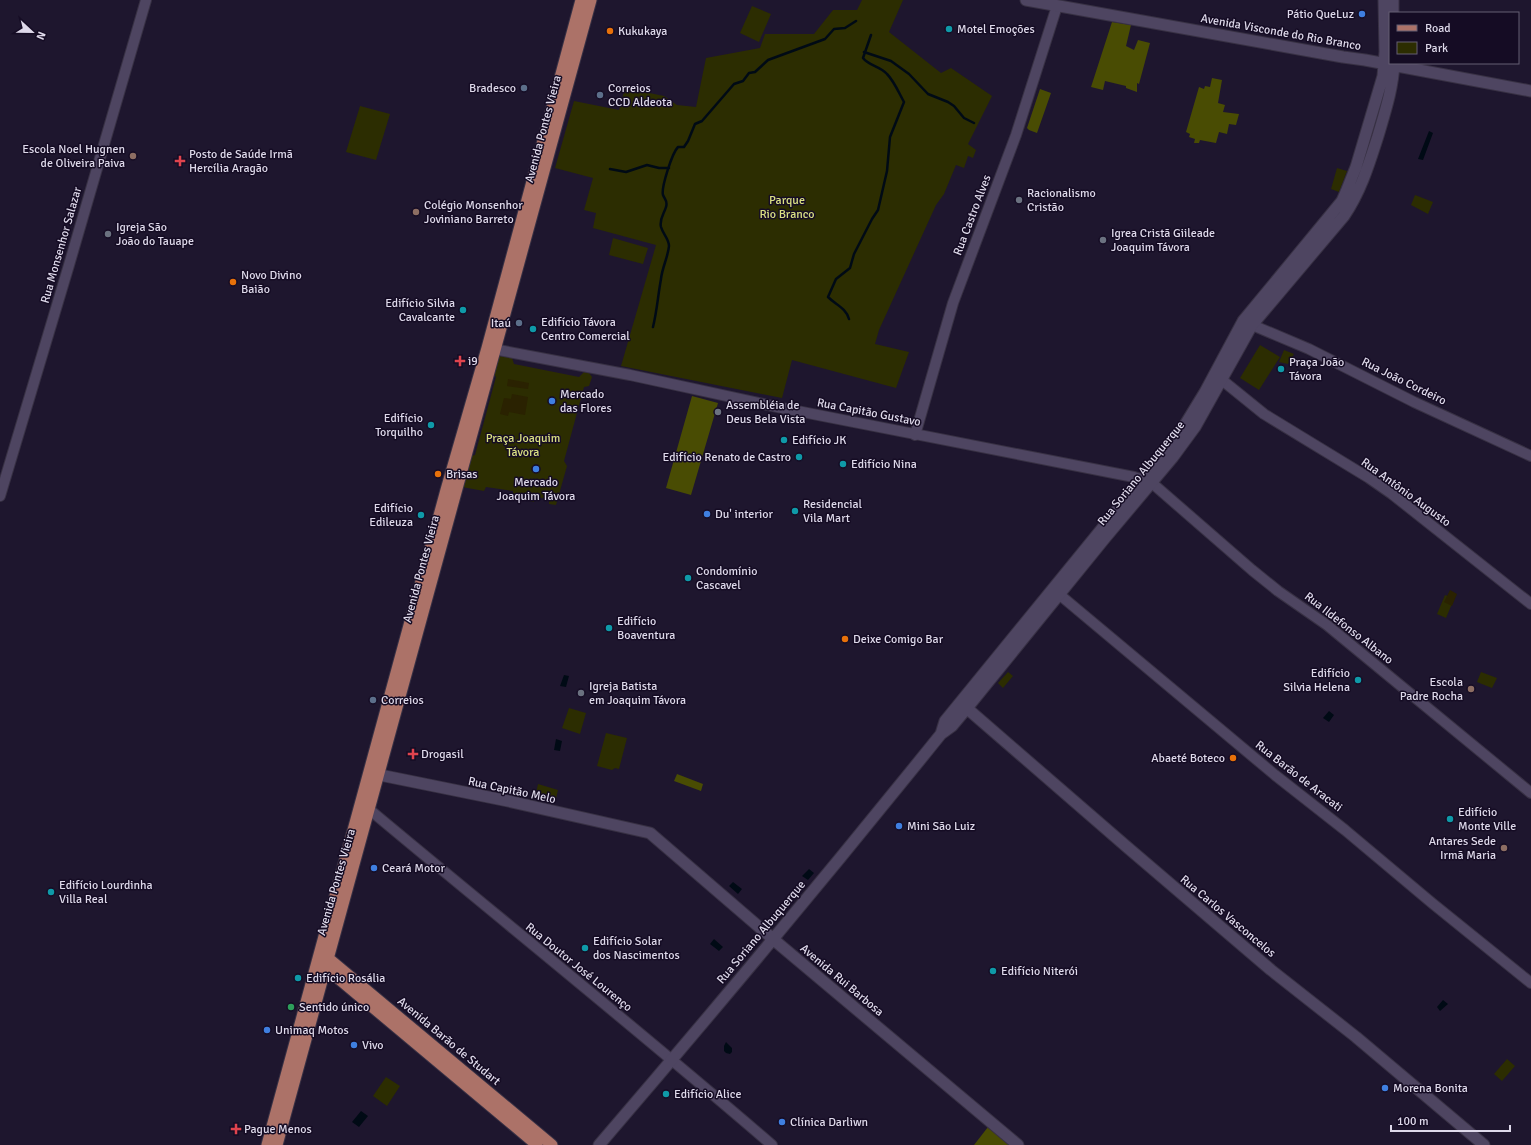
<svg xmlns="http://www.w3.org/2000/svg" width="1531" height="1145" font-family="Signika,sans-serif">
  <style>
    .green { fill: #2c2d01 }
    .forest { fill: #494c03 }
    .sand { fill: #2a2201 }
    .water { fill: #000a15 }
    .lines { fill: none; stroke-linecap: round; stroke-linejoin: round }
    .stream { stroke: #000a15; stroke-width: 2.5 }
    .tertiary-casing { stroke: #383144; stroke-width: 12 }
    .secondary-casing { stroke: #383144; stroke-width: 13 }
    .primary-casing { stroke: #383144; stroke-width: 13 }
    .tertiary { stroke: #4e4561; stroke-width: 10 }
    .secondary { stroke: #4e4561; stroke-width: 11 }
    .primary { stroke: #ac7268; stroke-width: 11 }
    .shop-dot { fill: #3f7fe0; stroke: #150c24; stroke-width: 1.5 }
    .culture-dot { fill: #0f9aa8; stroke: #150c24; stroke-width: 1.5 }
    .food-dot { fill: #e8710a; stroke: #150c24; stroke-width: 1.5 }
    .service-dot { fill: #5c6f8a; stroke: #150c24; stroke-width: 1.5 }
    .education-dot { fill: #8d6e63; stroke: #150c24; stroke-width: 1.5 }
    .health-dot { fill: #e0444e; stroke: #150c24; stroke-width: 1.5 }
    .worship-dot { fill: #6b7280; stroke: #150c24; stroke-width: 1.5 }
    .leisure-dot { fill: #2e9e5b; stroke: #150c24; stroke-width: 1.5 }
    .labels { text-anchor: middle; stroke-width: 3; stroke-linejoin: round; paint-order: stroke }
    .poi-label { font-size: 12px; fill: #ded9ea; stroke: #150c24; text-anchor: start }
    .street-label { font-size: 12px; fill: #ded9ea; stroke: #150c24 }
    .park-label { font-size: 12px; fill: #dae083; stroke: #150c24 }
  </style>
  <rect width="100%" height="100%" fill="#1e162e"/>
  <path class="green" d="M862,0H903L889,32L941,73L951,68L992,96L968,144L976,150L973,158L968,156L964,168L956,165L944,194L936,205L879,330L875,344L909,352L896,388L792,360L782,398L621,366L656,245L593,228L596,213L584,210L593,178L555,168L574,101L619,110L625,88L664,96L677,105L696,107L706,58L760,48L765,34H814L833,10H857Z
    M752,6L771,14L759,42L740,33Z
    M360,106L390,114L376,160L346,152Z
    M1337,168L1347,171L1339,192L1331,189Z
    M1415,195L1433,202L1428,214L1411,205Z
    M613,238L648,248L643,264L609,255Z
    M1260,345L1280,357L1259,390L1240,378Z
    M1284,350L1294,354L1288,364L1279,362Z
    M501,356L512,358L514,364L579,377L584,372L589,373L592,377L589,386L584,387L564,461L567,466L556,505L549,504V499L535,497L534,502L513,497V491L486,487L484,491L462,487L470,456L475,455L496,377L493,373L498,357Z
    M1445,595L1454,599L1446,618L1437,614Z
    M1008,672L1013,676L1003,688L998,683Z
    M1481,672L1497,678L1492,688L1477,682Z
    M569,708L586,713L580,734L562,728Z
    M606,733L627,738L619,769L615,768L612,770L597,766Z
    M538,784L558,790L555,803L535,798Z
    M1507,1059L1515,1066L1502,1081L1494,1074Z
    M386,1077L400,1086L387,1106L373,1096Z"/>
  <path class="forest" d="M1112,22L1131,25L1126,46L1134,50L1138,40L1150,43L1139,84L1137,83V92L1126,88V86L1105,81L1103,90L1091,87Z
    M1212,78L1222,80L1218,103L1225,105L1223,112L1239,114L1236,125L1229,124L1227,134L1219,132L1216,143L1200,140L1199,143H1194L1195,139L1189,137L1190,134L1186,132L1199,87L1204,89L1205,86L1210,87Z
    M1040,89L1051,93L1037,133L1029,130L1027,128Z
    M692,396L718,403L691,495L666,488Z
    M677,774L703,784L701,791L674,781Z
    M988,1127L1009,1145H974Z"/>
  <path class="sand" d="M508,379L529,383L528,389L507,386Z
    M512,394L528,397L525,415L509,412L508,416L500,414L504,398L511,399Z
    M1450,590L1457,594L1452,606L1444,602Z"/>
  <path class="water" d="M1429,131L1433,133L1423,160L1418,159Z
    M564,675L569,676L566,687L560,686Z
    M1329,711L1334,715L1329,722L1323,718Z
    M556,739L562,741L560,751L554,750Z
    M809,869L814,873L808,880L802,876Z
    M733,882L742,889L738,894L729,886Z
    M714,939L723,947L719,951L710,944Z
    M1443,1000L1448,1004L1440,1011L1437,1007Z
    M726,1042L732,1048V1052L730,1054L726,1053L724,1051V1046Z
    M361,1111L368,1116L359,1127L352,1122Z"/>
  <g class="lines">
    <path class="stream" d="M864,52L891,61L909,74L928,94L948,102L954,106L964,118L974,123
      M610,169L626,172L647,165L659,168H669
      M849,319C846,308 836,305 828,297L836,279L850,268L854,254L872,219L878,210L887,171L890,137L904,102C899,93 894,81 887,74C880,66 869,66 863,58L871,35
      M653,327C657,311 658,295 661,279C662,268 668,257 669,246C669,239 663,234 661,227C659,219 664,214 666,207C668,201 665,200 663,195C661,188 672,153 678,147H684L688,141L695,124L702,121L734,84L743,81L749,73L755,72L768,60L825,39L834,29L845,28L856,21"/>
    <defs>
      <path id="tertiary" d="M1245,322L1309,349L1414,402L1531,456
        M488,348L630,375L777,407L1134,477L1152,483L1252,570L1278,591L1327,625L1531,793
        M1222,380L1264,414L1369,478L1392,494L1531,604
        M915,435L953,303L1016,135L1057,6
        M0,496L69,265L146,0
        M1054,590L1275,775L1345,830L1432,903L1531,983
        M370,810C504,922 640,1031 772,1145"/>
      <path id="secondary" d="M1026,0L1343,57L1365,60L1531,91
        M1393,0V13
        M962,704L1127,847L1271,970L1356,1037L1484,1145
        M941,734L945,721L1180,433L1205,392L1243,321L1342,201L1346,192L1356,167L1383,76L1385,52L1384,0
        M370,773L508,801L650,833L780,945L1018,1145
        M599,1145C715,1010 829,873 941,734L952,726L967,708L1105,538L1173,457L1195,427L1252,325L1344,216C1361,191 1369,164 1378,136C1385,112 1393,88 1394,63"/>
      <path id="primary" d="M328,958L552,1145
        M321,964L537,1145
        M267,1145L446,490L487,348L581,0
        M277,1145L591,0"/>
    </defs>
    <use href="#tertiary" class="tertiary-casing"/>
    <use href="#secondary" class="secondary-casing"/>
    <use href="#primary" class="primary-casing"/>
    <use href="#tertiary" class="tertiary"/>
    <use href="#secondary" class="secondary"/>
    <use href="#primary" class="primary"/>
  </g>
  <g class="shop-dot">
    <circle cx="1362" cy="14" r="4"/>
    <circle cx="552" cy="401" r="4"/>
    <circle cx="536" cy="469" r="4"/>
    <circle cx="707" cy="514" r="4"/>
    <circle cx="899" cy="826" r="4"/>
    <circle cx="374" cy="868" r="4"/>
    <circle cx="267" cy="1030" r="4"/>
    <circle cx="354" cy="1045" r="4"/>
    <circle cx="1385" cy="1088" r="4"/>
    <circle cx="782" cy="1122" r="4"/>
  </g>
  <g class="culture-dot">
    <circle cx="949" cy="29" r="4"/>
    <circle cx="463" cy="310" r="4"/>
    <circle cx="533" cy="329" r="4"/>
    <circle cx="1281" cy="369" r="4"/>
    <circle cx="431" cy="425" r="4"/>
    <circle cx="784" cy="440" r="4"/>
    <circle cx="799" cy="457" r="4"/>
    <circle cx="843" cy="464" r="4"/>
    <circle cx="795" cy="511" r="4"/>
    <circle cx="421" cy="515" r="4"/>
    <circle cx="688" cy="578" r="4"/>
    <circle cx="609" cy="628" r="4"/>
    <circle cx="1358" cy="680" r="4"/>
    <circle cx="1450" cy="819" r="4"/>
    <circle cx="51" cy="892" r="4"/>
    <circle cx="585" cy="948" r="4"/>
    <circle cx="993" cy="971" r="4"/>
    <circle cx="298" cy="978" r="4"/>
    <circle cx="666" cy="1094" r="4"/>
  </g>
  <g class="food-dot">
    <circle cx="610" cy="31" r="4"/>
    <circle cx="233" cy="282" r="4"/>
    <circle cx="438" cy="474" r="4"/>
    <circle cx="845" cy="639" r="4"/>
    <circle cx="1233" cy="758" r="4"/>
  </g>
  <g class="service-dot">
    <circle cx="524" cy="88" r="4"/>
    <circle cx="600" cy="95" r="4"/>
    <circle cx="519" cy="323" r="4"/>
    <circle cx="373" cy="700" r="4"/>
  </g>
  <g class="education-dot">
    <circle cx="133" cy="156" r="4"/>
    <circle cx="416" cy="212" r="4"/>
    <circle cx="1471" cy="689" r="4"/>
    <circle cx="1504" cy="848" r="4"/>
  </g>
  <g class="health-dot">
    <path d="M178 155h4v4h4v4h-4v4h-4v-4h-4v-4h4z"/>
    <path d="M458 355h4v4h4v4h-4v4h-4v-4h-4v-4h4z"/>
    <path d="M411 748h4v4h4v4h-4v4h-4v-4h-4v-4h4z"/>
    <path d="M234 1123h4v4h4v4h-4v4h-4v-4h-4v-4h4z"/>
  </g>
  <g class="worship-dot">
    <circle cx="1019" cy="200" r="4"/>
    <circle cx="108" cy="234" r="4"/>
    <circle cx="1103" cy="240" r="4"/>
    <circle cx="718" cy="412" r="4"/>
    <circle cx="581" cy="693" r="4"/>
  </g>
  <circle class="leisure-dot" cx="291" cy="1007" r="4"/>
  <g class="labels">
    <g class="poi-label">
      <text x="1354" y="18" text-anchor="end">Pátio QueLuz</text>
      <text x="957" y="33">Motel Emoções</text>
      <text x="618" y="35">Kukukaya</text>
      <text x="516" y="92" text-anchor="end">Bradesco</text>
      <text x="608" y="92">Correios<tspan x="608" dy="14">CCD Aldeota</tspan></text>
      <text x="125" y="153" text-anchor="end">Escola Noel Hugnen<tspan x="125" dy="14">de Oliveira Paiva</tspan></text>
      <text x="189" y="158">Posto de Saúde Irmã<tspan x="189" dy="14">Hercília Aragão</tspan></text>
      <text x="1027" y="197">Racionalismo<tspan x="1027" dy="14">Cristão</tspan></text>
      <text x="424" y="209">Colégio Monsenhor<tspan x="424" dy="14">Joviniano Barreto</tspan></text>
      <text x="116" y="231">Igreja São<tspan x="116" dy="14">João do Tauape</tspan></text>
      <text x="1111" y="237">Igrea Cristã Giileade<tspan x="1111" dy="14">Joaquim Távora</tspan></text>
      <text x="241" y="279">Novo Divino<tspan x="241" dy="14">Baião</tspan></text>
      <text x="455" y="307" text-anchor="end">Edifício Silvia<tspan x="455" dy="14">Cavalcante</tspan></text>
      <text x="541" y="326">Edifício Távora<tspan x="541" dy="14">Centro Comercial</tspan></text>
      <text x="511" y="327" text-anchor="end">Itaú</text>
      <text x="468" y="365">i9</text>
      <text x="1289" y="366">Praça João<tspan x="1289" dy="14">Távora</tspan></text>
      <text x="560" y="398">Mercado<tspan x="560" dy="14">das Flores</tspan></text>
      <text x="726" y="409">Assembléia de<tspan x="726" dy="14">Deus Bela Vista</tspan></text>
      <text x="423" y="422" text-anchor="end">Edifício<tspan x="423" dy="14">Torquilho</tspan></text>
      <text x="792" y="444">Edifício JK</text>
      <text x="791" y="461" text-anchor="end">Edifício Renato de Castro</text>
      <text x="851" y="468">Edifício Nina</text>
      <text x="446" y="478">Brisas</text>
      <text x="536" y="486" text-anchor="middle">Mercado<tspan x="536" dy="14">Joaquim Távora</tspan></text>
      <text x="803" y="508">Residencial<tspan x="803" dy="14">Vila Mart</tspan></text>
      <text x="413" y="512" text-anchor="end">Edifício<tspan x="413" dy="14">Edileuza</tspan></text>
      <text x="715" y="518">Du' interior</text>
      <text x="696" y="575">Condomínio<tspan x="696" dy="14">Cascavel</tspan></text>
      <text x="617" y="625">Edifício<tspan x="617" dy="14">Boaventura</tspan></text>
      <text x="853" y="643">Deixe Comigo Bar</text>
      <text x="1350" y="677" text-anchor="end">Edifício<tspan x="1350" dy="14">Silvia Helena</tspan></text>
      <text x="1463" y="686" text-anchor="end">Escola<tspan x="1463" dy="14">Padre Rocha</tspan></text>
      <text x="589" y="690">Igreja Batista<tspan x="589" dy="14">em Joaquim Távora</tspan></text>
      <text x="381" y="704">Correios</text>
      <text x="421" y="758">Drogasil</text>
      <text x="1225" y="762" text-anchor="end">Abaeté Boteco</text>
      <text x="1458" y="816">Edifício<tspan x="1458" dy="14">Monte Ville</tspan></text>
      <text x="907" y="830">Mini São Luiz</text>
      <text x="1496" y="845" text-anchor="end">Antares Sede<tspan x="1496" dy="14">Irmã Maria</tspan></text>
      <text x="382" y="872">Ceará Motor</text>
      <text x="59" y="889">Edifício Lourdinha<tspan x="59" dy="14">Villa Real</tspan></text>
      <text x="593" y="945">Edifício Solar<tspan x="593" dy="14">dos Nascimentos</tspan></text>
      <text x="1001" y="975">Edifício Niterói</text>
      <text x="306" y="982">Edifício Rosália</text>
      <text x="299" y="1011">Sentido único</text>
      <text x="275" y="1034">Unimaq Motos</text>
      <text x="362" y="1049">Vivo</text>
      <text x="1393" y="1092">Morena Bonita</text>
      <text x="674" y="1098">Edifício Alice</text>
      <text x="790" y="1126">Clínica Darliwn</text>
      <text x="244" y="1133">Pague Menos</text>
    </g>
    <g class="street-label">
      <text transform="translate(1281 32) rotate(10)" y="4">Avenida Visconde do Rio Branco</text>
      <text transform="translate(543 129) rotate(-75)" y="4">Avenida Pontes Vieira</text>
      <text transform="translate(972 215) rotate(-69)" y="4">Rua Castro Alves</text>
      <text transform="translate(61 245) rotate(-74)" y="4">Rua Monsenhor Salazar</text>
      <text transform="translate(1404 381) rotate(26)" y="4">Rua João Cordeiro</text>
      <text transform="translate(869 412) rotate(11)" y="4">Rua Capitão Gustavo</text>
      <text transform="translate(1141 473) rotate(-51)" y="4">Rua Soriano Albuquerque</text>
      <text transform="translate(1406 492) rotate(36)" y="4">Rua Antônio Augusto</text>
      <text transform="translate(421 569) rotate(-75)" y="4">Avenida Pontes Vieira</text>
      <text transform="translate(1349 628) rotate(38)" y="4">Rua Ildefonso Albano</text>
      <text transform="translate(1299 776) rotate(38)" y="4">Rua Barão de Aracati</text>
      <text transform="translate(512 790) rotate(12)" y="4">Rua Capitão Melo</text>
      <text transform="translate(336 882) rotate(-74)" y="4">Avenida Pontes Vieira</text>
      <text transform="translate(1228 916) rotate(40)" y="4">Rua Carlos Vasconcelos</text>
      <text transform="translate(761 932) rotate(-50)" y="4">Rua Soriano Albuquerque</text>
      <text transform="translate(579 967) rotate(39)" y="4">Rua Doutor José Lourenço</text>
      <text transform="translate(842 980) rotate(40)" y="4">Avenida Rui Barbosa</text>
      <text transform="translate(449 1041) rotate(40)" y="4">Avenida Barão de Studart</text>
    </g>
    <g class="park-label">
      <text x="787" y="204">Parque<tspan x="787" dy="14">Rio Branco</tspan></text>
      <text x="523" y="442">Praça Joaquim<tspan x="523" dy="14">Távora</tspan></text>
    </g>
  </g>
  <rect x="1389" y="12" width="130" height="52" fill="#150c24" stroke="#655e73"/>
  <rect x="1397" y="25" width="20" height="6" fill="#ac7268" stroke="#655e73"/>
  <text x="1425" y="32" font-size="12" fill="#ded9ea">Road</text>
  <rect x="1397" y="42" width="20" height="12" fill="#2c2d01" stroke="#655e73"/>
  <text x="1425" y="52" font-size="12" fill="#ded9ea">Park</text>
  <g transform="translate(32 32) rotate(112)" stroke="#150c24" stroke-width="3" paint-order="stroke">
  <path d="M0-3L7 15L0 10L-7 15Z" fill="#ded9ea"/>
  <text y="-6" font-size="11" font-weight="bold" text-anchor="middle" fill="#ded9ea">N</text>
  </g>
  <path d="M1391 1125v6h119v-6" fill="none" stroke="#ded9ea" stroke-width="2"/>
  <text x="1397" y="1125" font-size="12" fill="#ded9ea" stroke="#150c24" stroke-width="3" paint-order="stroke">100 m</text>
</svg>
